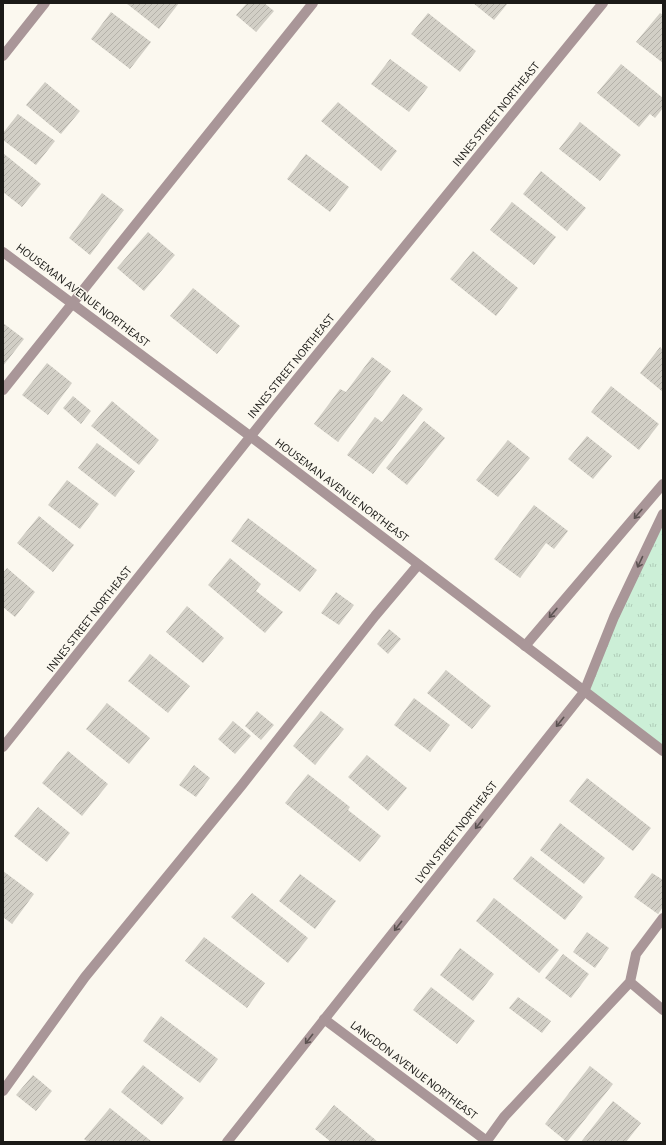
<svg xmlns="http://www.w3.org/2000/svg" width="666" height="1145" font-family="'Alegreya Sans',sans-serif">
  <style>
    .park { fill: url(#park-tufts) }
    .building { fill: url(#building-hatch) }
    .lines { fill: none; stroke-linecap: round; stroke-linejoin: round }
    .service { stroke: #a99698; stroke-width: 10 }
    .minor { stroke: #a99698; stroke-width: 10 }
    .tertiary { stroke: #a99698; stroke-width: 10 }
    .oneway { stroke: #5b5251 }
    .labels { text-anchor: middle; stroke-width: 3; stroke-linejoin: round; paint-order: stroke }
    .street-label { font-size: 12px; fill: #1b1a17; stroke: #fbf8ef }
  </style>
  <defs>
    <pattern id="park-tufts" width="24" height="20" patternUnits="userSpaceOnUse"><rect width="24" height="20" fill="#ccefd7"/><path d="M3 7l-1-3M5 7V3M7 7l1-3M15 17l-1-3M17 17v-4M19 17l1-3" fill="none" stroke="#afccb8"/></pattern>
    <pattern id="building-hatch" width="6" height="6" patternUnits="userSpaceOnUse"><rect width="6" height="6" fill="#d2cfc6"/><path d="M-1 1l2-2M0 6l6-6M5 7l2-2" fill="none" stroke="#b4b1a9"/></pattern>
  </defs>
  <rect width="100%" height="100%" fill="#fbf8ef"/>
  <path class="park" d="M663,514V751L584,692Z"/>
  <path class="building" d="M126,3H179L159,29Z
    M247,3H264L274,11L256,32L236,15Z
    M473,3H508L494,20Z
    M111,12L151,42L130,69L91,39Z
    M428,13L476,51L460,72L411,34Z
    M660,13L663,15V63L636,42Z
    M390,59L428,87L409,112L371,84Z
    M621,64L663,98V108L655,118L650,114L639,127L597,93Z
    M45,82L80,111L61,134L26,105Z
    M338,102L397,151L381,171L321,121Z
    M18,114L55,141L36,165L3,140V133Z
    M580,122L621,155L600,181L559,149Z
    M3,153L41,184L22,207L3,192Z
    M306,154L349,187L330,212L287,179Z
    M541,171L586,208L567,231L523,194Z
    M102,193L124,210L90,255L69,238Z
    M512,202L556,237L534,265L490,230Z
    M148,232L175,255L144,291L117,268Z
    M473,251L518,288L496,316L450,279Z
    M193,288L240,326L217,354L170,316Z
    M3,323L24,339L3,366Z
    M660,347L663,350V392L640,373Z
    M372,357L391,371L338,442L314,424L340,389L346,392Z
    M47,363L72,383L48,415L22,395Z
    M611,386L659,424L639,450L591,412Z
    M403,394L423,409L373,474L347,455L375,417L382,422Z
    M73,396L91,411L81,424L63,408Z
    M112,401L159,440L139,465L91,426Z
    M424,421L445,438L407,485L386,468Z
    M587,436L612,456L593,479L568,459Z
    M508,440L530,458L498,497L476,480Z
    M97,443L135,471L115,497L78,468Z
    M67,480L99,504L80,529L48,505Z
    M534,505L568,531L554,549L546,543L520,578L494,559Z
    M39,516L74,545L53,572L17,543Z
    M248,518L317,570L300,592L231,541Z
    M230,558L261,584L256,591L283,612L265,633L208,585Z
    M7,568L35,592L15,617L3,607V573Z
    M336,592L354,605L339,625L321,613Z
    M187,606L224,638L203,663L166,632Z
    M389,629L401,639L388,654L377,644Z
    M150,654L190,686L168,713L128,681Z
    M446,670L491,706L472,729L427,693Z
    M414,698L450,725L430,752L394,725Z
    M107,703L150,738L129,764L86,729Z
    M257,711L274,725L261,740L245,726Z
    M321,711L344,729L315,765L293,746Z
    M233,721L251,736L235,754L218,739Z
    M68,751L108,784L82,816L42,783Z
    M367,755L407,788L388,811L348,777Z
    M194,765L210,778L196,797L179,785Z
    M308,774L350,807L348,810L381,836L360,862L285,803Z
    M587,778L651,828L633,851L569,801Z
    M38,807L70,833L47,862L14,836Z
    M560,823L605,858L584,884L540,850Z
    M531,856L583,897L565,920L513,879Z
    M3,871L34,894L12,924L3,917Z
    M652,873L663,880V907L658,914L634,897Z
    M300,874L336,901L315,929L279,901Z
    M252,893L308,938L288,963L231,917Z
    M494,898L559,950L539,973L476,921Z
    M587,932L609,948L595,968L573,952Z
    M204,937L265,983L247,1008L185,961Z
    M460,948L494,974L473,1001L440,975Z
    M563,954L589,974L571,998L545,978Z
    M431,987L475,1021L457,1044L413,1010Z
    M518,997L551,1021L542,1033L509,1008Z
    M161,1016L218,1059L200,1083L143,1041Z
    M143,1065L184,1098L162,1125L121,1092Z
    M590,1066L613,1084L567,1142L545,1124Z
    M33,1075L52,1091L36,1111L16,1095Z
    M613,1101L641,1123L626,1142H581Z
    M334,1105L378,1142H331L315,1129Z
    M110,1108L151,1141L150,1142H88L84,1139Z"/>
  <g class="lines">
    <path class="service" d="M3,390L313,3
      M663,918L636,954L630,982L663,1010
      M3,1091L85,977L242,785L375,616L418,565
      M486,1142L504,1117L630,982"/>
    <path class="minor" d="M3,56L45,3
      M3,252L250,436L663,751
      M3,747L270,412L603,3
      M324,1019L488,1142"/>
    <path class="tertiary" d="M525,646L663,484
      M227,1142L584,692L614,617L663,514"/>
  </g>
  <defs><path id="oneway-shaft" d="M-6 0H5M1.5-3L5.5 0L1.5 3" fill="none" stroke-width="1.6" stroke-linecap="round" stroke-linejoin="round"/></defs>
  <g class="oneway">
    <use href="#oneway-shaft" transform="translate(638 514) rotate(130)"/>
    <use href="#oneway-shaft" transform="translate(640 562) rotate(115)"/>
    <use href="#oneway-shaft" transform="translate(553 613) rotate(130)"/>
    <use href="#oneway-shaft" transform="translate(560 722) rotate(129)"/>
    <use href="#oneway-shaft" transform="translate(479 824) rotate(128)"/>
    <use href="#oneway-shaft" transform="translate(398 926) rotate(128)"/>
    <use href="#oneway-shaft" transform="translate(309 1039) rotate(128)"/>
  </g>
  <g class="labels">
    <g class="street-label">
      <text transform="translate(496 114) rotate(-51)" y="4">INNES STREET NORTHEAST</text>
      <text transform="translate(83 295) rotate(37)" y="4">HOUSEMAN AVENUE NORTHEAST</text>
      <text transform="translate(291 366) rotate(-51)" y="4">INNES STREET NORTHEAST</text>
      <text transform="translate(342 490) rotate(37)" y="4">HOUSEMAN AVENUE NORTHEAST</text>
      <text transform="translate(89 619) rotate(-52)" y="4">INNES STREET NORTHEAST</text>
      <text transform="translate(456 832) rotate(-52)" y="4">LYON STREET NORTHEAST</text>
      <text transform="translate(414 1070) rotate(37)" y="4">LANGDON AVENUE NORTHEAST</text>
    </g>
  </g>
  <rect width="666" height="1145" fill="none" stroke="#1b1a17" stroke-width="8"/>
</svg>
